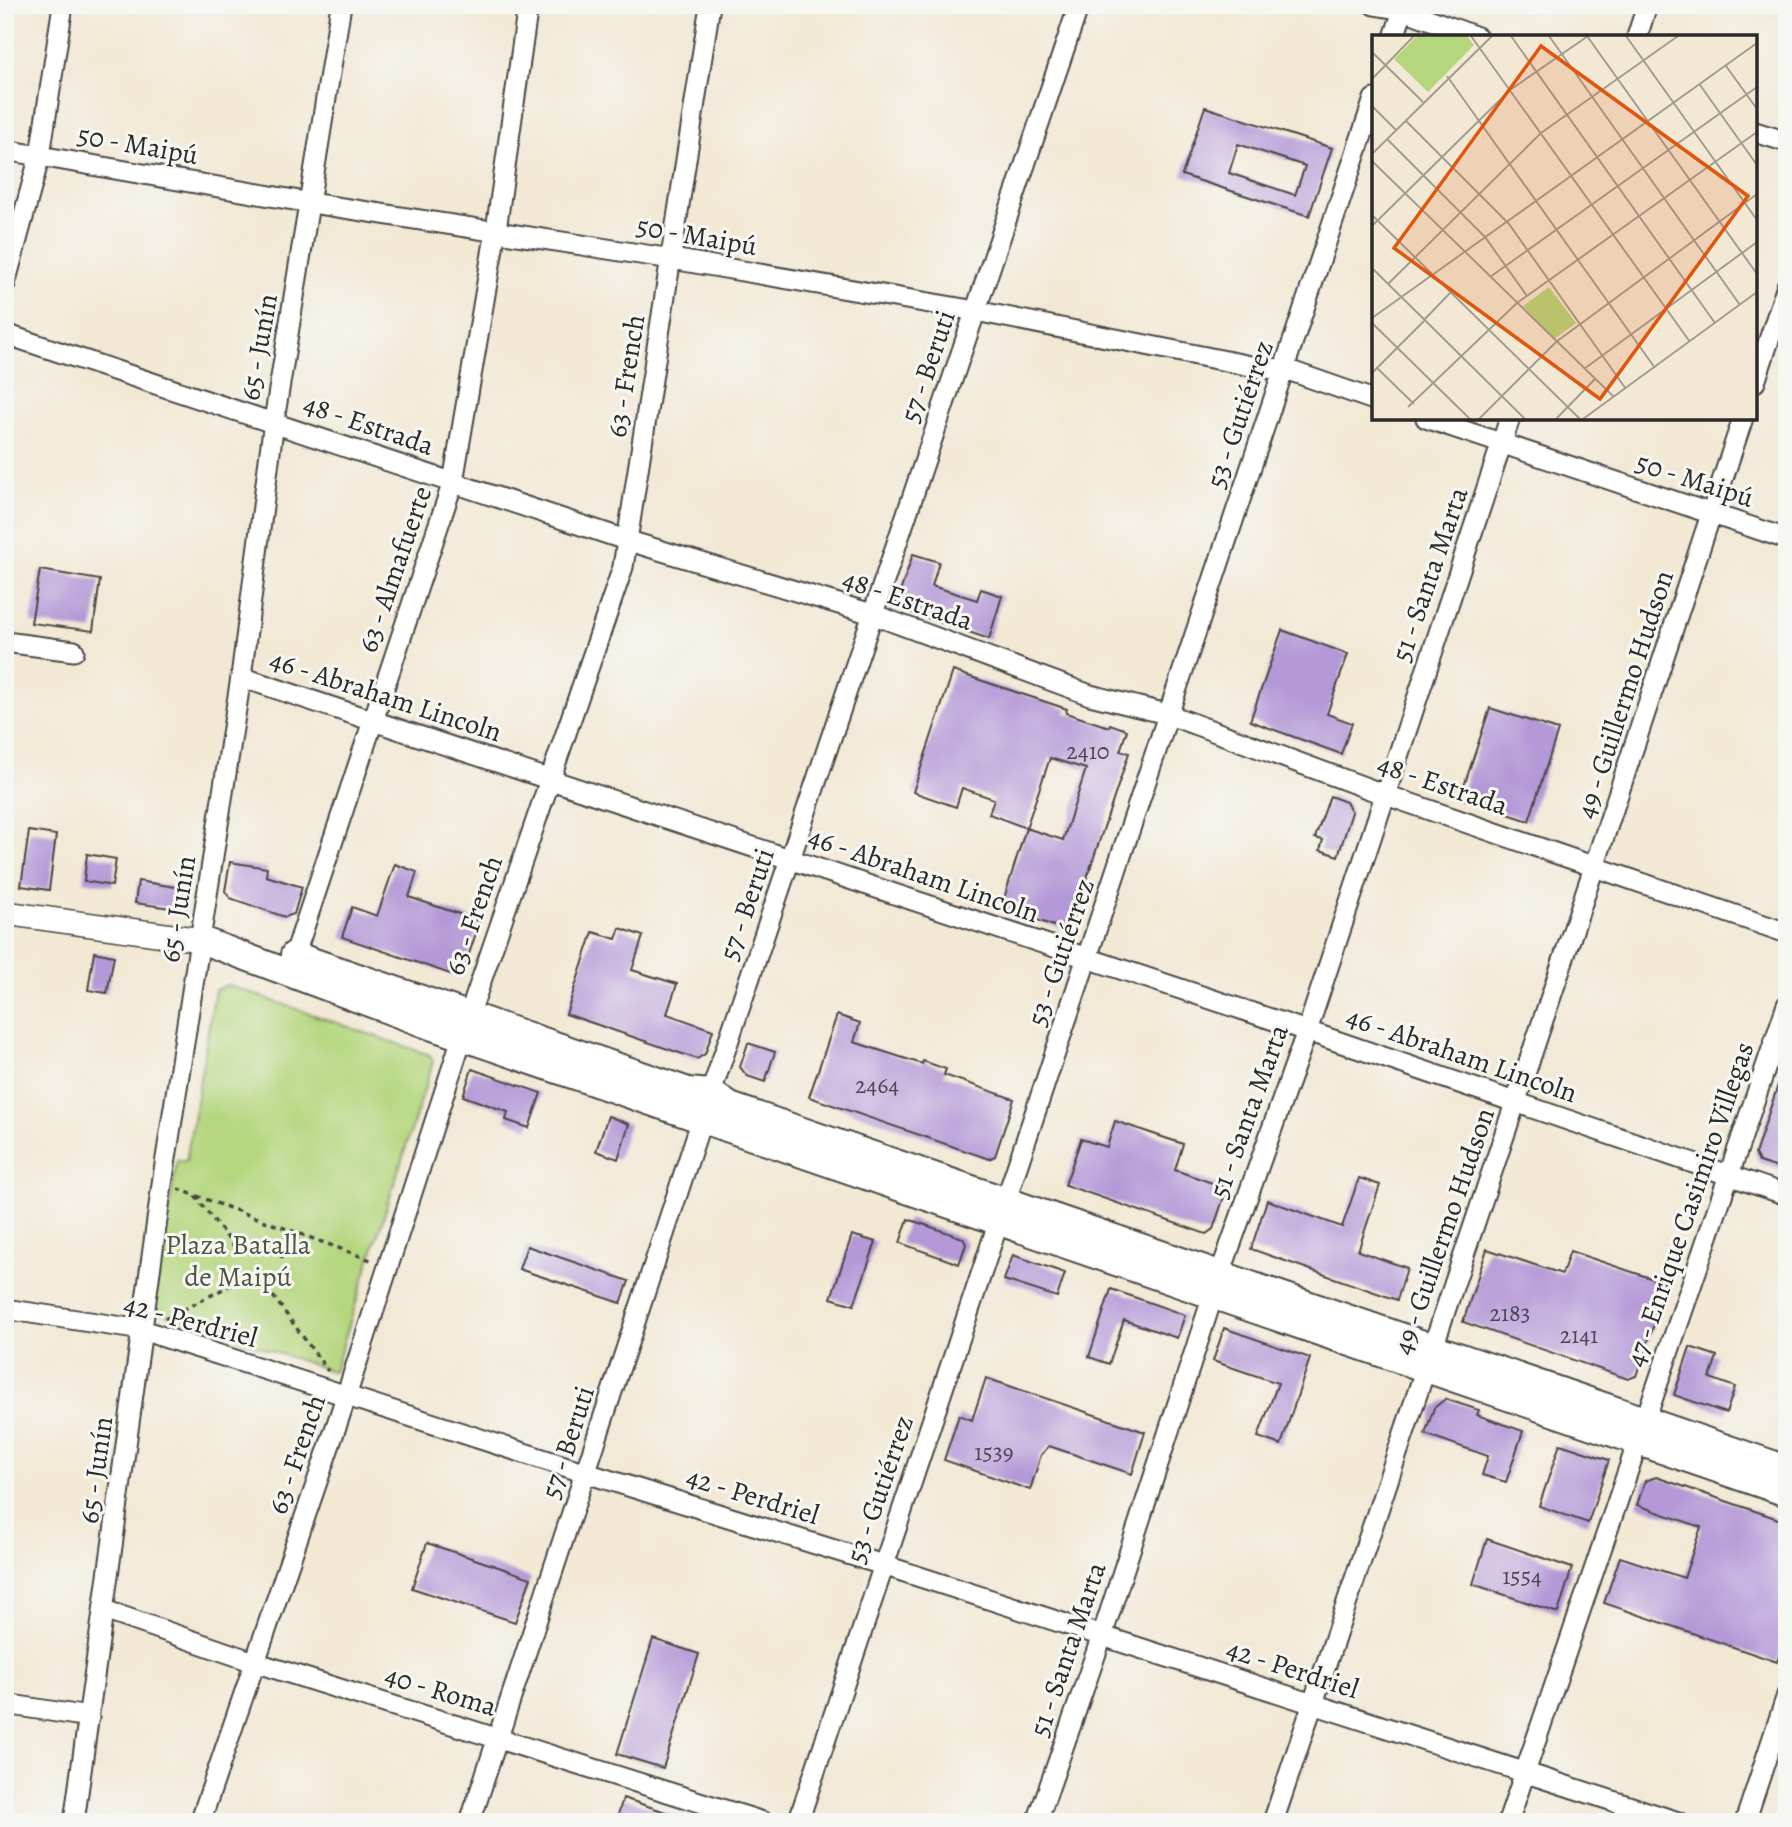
<svg xmlns="http://www.w3.org/2000/svg" width="1792" height="1827" font-family="Alegreya,serif">
  <style>
    .green { fill: #b4d67d; stroke: #708054; stroke-width: 2 }
    .building { fill: #b498d7; fill-rule: evenodd }
    .lines { fill: none; stroke-linecap: round; stroke-linejoin: round }
    .minor-casing { stroke: #494744; stroke-width: 23 }
    .tertiary-casing { stroke: #494744; stroke-width: 26 }
    .secondary-casing { stroke: #494744; stroke-width: 30 }
    .path { stroke: #494744; stroke-width: 3.5; stroke-dasharray: 5 5; stroke-linecap: butt }
    .minor { stroke: #fff; stroke-width: 19 }
    .tertiary { stroke: #fff; stroke-width: 23 }
    .secondary { stroke: #fff; stroke-width: 26 }
    .labels { text-anchor: middle; stroke-width: 6; stroke-linejoin: round; paint-order: stroke }
    .number-label { font-size: 24px; fill: #4d4656 }
    .street-label { font-size: 28px; fill: #2b2b2b; stroke: #f6f6f2 }
    .park-label { font-size: 28px; fill: #4d5640; stroke: #f6f6f2 }
    .inset-road { fill: none; stroke: #a29c90; stroke-width: 2 }
    .view { fill: #df570e; fill-opacity: 0.15; stroke: #df570e; stroke-width: 3.5 }
    .inset-edge { fill: none; stroke: #2b2b2b; stroke-width: 3.5 }
  </style>
  <rect width="100%" height="100%" fill="#f6f6f2"/>
  <filter id="ink" filterUnits="userSpaceOnUse"><feTurbulence type="fractalNoise" baseFrequency=".0143" numOctaves="2"/><feDisplacementMap in="SourceGraphic" scale="14" xChannelSelector="R" yChannelSelector="G"/><feConvolveMatrix kernelMatrix="1 2 1 2 8 2 1 2 1" color-interpolation-filters="sRGB"/></filter>
  <filter id="wash" filterUnits="userSpaceOnUse"><feTurbulence type="fractalNoise" baseFrequency=".00686" numOctaves="4" result="noise"/><feDisplacementMap in="SourceGraphic" scale="28" xChannelSelector="R" yChannelSelector="G"/><feGaussianBlur stdDeviation="1.57" result="paint"/><feColorMatrix in="noise" values="0 0 0 0 0 0 0 0 0 0 0 0 0 0 0 0 0 1.4 0 .05"/><feComposite in="paint" operator="in"/></filter>
  <g filter="url(#wash)">
    <rect width="100%" height="100%" fill="#f2e8d4"/>
    <path class="green" d="M227,985L430,1055L433,1062L334,1372L153,1310L177,1160L186,1162L215,990Z"/>
    <g id="blocks">
      <path class="building" d="M1205,107L1332,148L1309,216L1182,175ZM1238,144L1305,166L1295,195L1229,173Z
        M913,554L939,562L932,586L977,600L981,589L1002,596L989,639L895,607Z
        M40,570L100,580L93,631L31,623Z
        M1282,630L1348,654L1327,714L1352,723L1341,754L1250,721Z
        M953,671L1067,709L1066,713L1109,727L1110,724L1127,730L1120,751L1129,753L1069,931L1001,908L1026,828L989,814L994,799L962,788L956,807L913,792ZM1050,758L1086,769L1063,840L1026,828Z
        M1490,708L1558,730L1529,821L1460,798Z
        M1330,796L1346,802L1352,812L1338,856L1320,850L1323,840L1315,838Z
        M29,831L56,835L49,890L21,886Z
        M87,854L116,859L112,886L84,881Z
        M230,862L267,868L266,876L302,887L294,914L285,917L230,898L225,891Z
        M395,864L417,872L409,897L480,921L464,969L453,975L342,937L352,907L377,916Z
        M138,881L188,889L185,910L135,903Z
        M620,928L643,936L632,970L677,984L667,1014L713,1030L705,1054L697,1059L566,1014L593,932L616,939Z
        M94,952L114,956L107,993L88,990Z
        M837,1015L860,1023L854,1042L922,1064L923,1061L946,1069L944,1075L1014,1099L995,1156L989,1159L809,1097Z
        M748,1043L775,1052L765,1082L747,1076L740,1067Z
        M1784,1067H1787V1171L1759,1162L1755,1154Z
        M472,1069L541,1093L529,1128L506,1120L508,1112L463,1096Z
        M608,1116L629,1124L618,1159L596,1151Z
        M1115,1121L1183,1144L1175,1170L1227,1188L1213,1229L1206,1234L1065,1185L1081,1139L1107,1147Z
        M1359,1178L1380,1185L1358,1251L1407,1268L1397,1300L1251,1249L1267,1200L1342,1227Z
        M908,1219L963,1238L966,1244L959,1264L900,1243Z
        M852,1235L876,1242L854,1305L831,1298Z
        M527,1246L629,1281L621,1303L519,1269Z
        M1487,1249L1562,1274L1570,1251L1668,1284L1636,1376L1628,1379L1463,1322Z
        M1013,1255L1065,1273L1057,1297L1004,1280Z
        M1111,1289L1185,1315L1177,1338L1124,1320L1109,1364L1089,1357Z
        M1224,1328L1310,1358L1281,1445L1258,1437L1278,1383L1213,1361Z
        M1690,1347L1717,1356L1710,1378L1735,1387L1726,1413L1674,1395Z
        M986,1378L1145,1432L1132,1474L1049,1446L1041,1455L1030,1490L944,1460L959,1415L972,1420Z
        M1445,1399L1479,1410L1477,1415L1523,1431L1506,1482L1482,1475L1488,1456L1425,1434L1434,1408Z
        M1560,1444L1609,1460L1588,1523L1539,1506Z
        M1656,1477L1787,1522V1632L1777,1662L1604,1603L1620,1557L1684,1578L1701,1527L1637,1505L1645,1481Z
        M1487,1539L1572,1568L1558,1613L1473,1584Z
        M427,1543L531,1578L515,1622L412,1588Z
        M653,1639L699,1654L663,1768L617,1754Z
        M623,1798L687,1819L686,1822H616Z"/>
    </g>
  </g>
  <g filter="url(#ink)">
    <use href="#blocks" fill-opacity="0" stroke="#494744" stroke-width="2"/>
    <g class="lines">
      <defs>
        <path id="minor" d="M1374,5L1404,10L1477,37
          M1394,37L1405,5
          M1637,37L1647,5
          M1755,132L1787,142
          M5,150L311,203L672,259L976,311L1261,368L1285,369L1374,400
          M5,284L40,155L63,5
          M5,334L629,541L872,614L1090,695L1167,714L1383,794L1787,933
          M1755,382L1787,286
          M1426,418L1787,539
          M5,642L74,651
          M241,677L1307,1031L1787,1195
          M291,966L453,482L496,230L528,5
          M5,1309L142,1330L586,1473L883,1565L1678,1822
          M104,1610L254,1662L763,1822
          M5,1704L89,1717
          M74,1822L162,1184L241,677L274,421L341,5
          M200,1822L340,1415L469,1016L623,567L710,5
          M470,1822L702,1119L1079,5
          M798,1822L1374,99
          M1037,1822L1102,1636L1220,1274L1307,1031L1510,418
          M1273,1822C1431,1354 1589,887 1743,418
          M1508,1822L1787,1005
          M1745,1822L1787,1695"/>
        <path id="tertiary" d="M5,913L201,940"/>
        <path id="secondary" d="M201,940L433,1027L1787,1493
          M294,955L688,1091L711,1093L730,1106L1787,1469"/>
      </defs>
      <use href="#minor" class="minor-casing"/>
      <use href="#tertiary" class="tertiary-casing"/>
      <use href="#secondary" class="secondary-casing"/>
      <path class="path" d="M178,1189L371,1260
        M195,1196L241,1255
        M281,1258L298,1232
        M273,1296L328,1371
        M165,1319L235,1283"/>
      <use href="#minor" class="minor"/>
      <use href="#tertiary" class="tertiary"/>
      <use href="#secondary" class="secondary"/>
    </g>
  </g>
  <g class="labels">
    <g class="number-label">
      <text x="1088" y="759">2410</text>
      <text x="877" y="1093">2464</text>
      <text x="1510" y="1321">2183</text>
      <text x="1579" y="1343">2141</text>
      <text x="994" y="1460">1539</text>
      <text x="1522" y="1584">1554</text>
    </g>
    <g class="street-label">
      <text transform="translate(138 144) rotate(10)" y="10">50 - Maipú</text>
      <text transform="translate(697 235) rotate(10)" y="10">50 - Maipú</text>
      <text transform="translate(258 347) rotate(-80)" y="10">65 - Junín</text>
      <text transform="translate(927 366) rotate(-71)" y="10">57 - Beruti</text>
      <text transform="translate(625 376) rotate(-81)" y="10">63 - French</text>
      <text transform="translate(1239 414) rotate(-71)" y="10">53 - Gutiérrez</text>
      <text transform="translate(369 424) rotate(19)" y="10">48 - Estrada</text>
      <text transform="translate(1695 479) rotate(18)" y="10">50 - Maipú</text>
      <text transform="translate(394 569) rotate(-71)" y="10">63 - Almafuerte</text>
      <text transform="translate(1429 574) rotate(-71)" y="10">51 - Santa Marta</text>
      <text transform="translate(908 599) rotate(19)" y="10">48 - Estrada</text>
      <text transform="translate(1624 694) rotate(-72)" y="10">49 - Guillermo Hudson</text>
      <text transform="translate(386 695) rotate(18)" y="10">46 - Abraham Lincoln</text>
      <text transform="translate(1443 784) rotate(19)" y="10">48 - Estrada</text>
      <text transform="translate(924 874) rotate(19)" y="10">46 - Abraham Lincoln</text>
      <text transform="translate(746 904) rotate(-71)" y="10">57 - Beruti</text>
      <text transform="translate(177 909) rotate(-81)" y="10">65 - Junín</text>
      <text transform="translate(473 915) rotate(-71)" y="10">63 - French</text>
      <text transform="translate(1060 952) rotate(-71)" y="10">53 - Gutiérrez</text>
      <text transform="translate(1462 1054) rotate(19)" y="10">46 - Abraham Lincoln</text>
      <text transform="translate(1248 1111) rotate(-70)" y="10">51 - Santa Marta</text>
      <text transform="translate(1689 1204) rotate(-71)" y="10">47 - Enrique Casimiro Villegas</text>
      <text transform="translate(1443 1231) rotate(-71)" y="10">49 - Guillermo Hudson</text>
      <text transform="translate(191 1320) rotate(15)" y="10">42 - Perdriel</text>
      <text transform="translate(567 1442) rotate(-72)" y="10">57 - Beruti</text>
      <text transform="translate(296 1454) rotate(-71)" y="10">63 - French</text>
      <text transform="translate(95 1470) rotate(-82)" y="10">65 - Junín</text>
      <text transform="translate(879 1489) rotate(-71)" y="10">53 - Gutiérrez</text>
      <text transform="translate(753 1495) rotate(17)" y="10">42 - Perdriel</text>
      <text transform="translate(1067 1649) rotate(-71)" y="10">51 - Santa Marta</text>
      <text transform="translate(1293 1668) rotate(18)" y="10">42 - Perdriel</text>
      <text transform="translate(441 1690) rotate(17)" y="10">40 - Roma</text>
    </g>
    <g class="park-label">
      <text x="238" y="1254">Plaza Batalla<tspan x="238" dy="32">de Maipú</tspan></text>
    </g>
  </g>
  <g transform="translate(1372 35)">
    <rect width="385" height="385" fill="#f2e8d4"/>
    <path d="M45,1H95L102,10L56,57L22,24ZM177,252L204,288L182,304L151,271Z" fill="#b4d67d"/>
    <path class="inset-road" d="M99,1L318,307M139,1L343,288M177,1L368,270M215,1L385,239M254,1L385,185M0,17L51,67M354,31L385,74M75,41L283,333M0,44L42,1M328,50L385,130M0,71L24,95M33,85L137,189L254,354M15,104L113,202L155,261M0,119L120,1M0,126L242,362M0,180L208,384M0,191L138,55L216,1M0,233L153,384M118,242L385,52M16,249L169,98L306,1M145,268L385,97M0,283L385,8M52,285L78,258M0,288L98,384M5,333L42,369M212,334L385,207M0,338L52,286M36,372L145,268M107,384L184,307L385,159M184,384L223,344M211,384L385,257"/>
    <path class="view" d="M169,11L376,161L228,364L22,213Z"/>
    <rect width="385" height="385" class="inset-edge"/>
  </g>
  <rect width="1792" height="1827" fill="none" stroke="#f6f6f2" stroke-width="28"/>
</svg>
